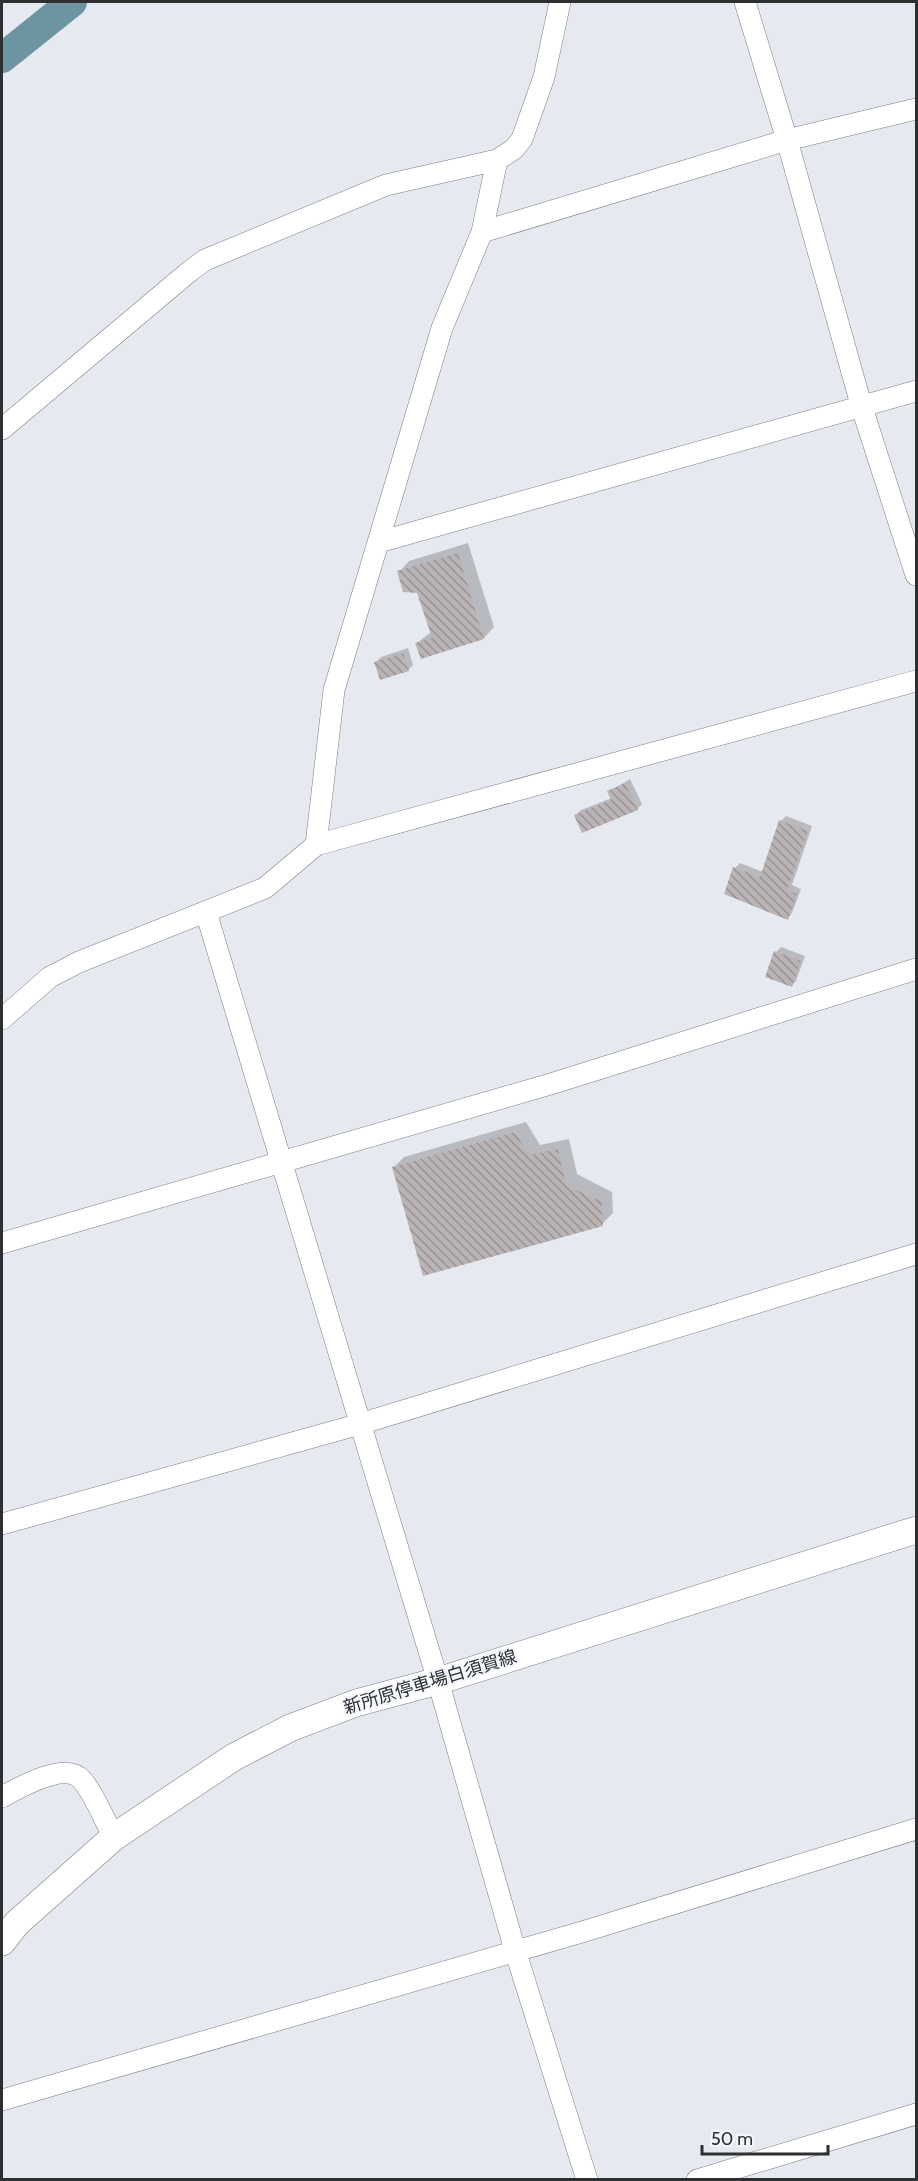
<svg xmlns="http://www.w3.org/2000/svg" width="918" height="2181" font-family="Cabin,'Noto Sans JP',sans-serif">
  <style>
    .shadow { fill: #0003 }
    .lines { fill: none; stroke-linecap: round; stroke-linejoin: round }
    .river { stroke: #6d94a1; stroke-width: 30 }
    .building { fill: url(#building-back-hatch) }
    .minor-casing { stroke: #7c7e83; stroke-width: 22 }
    .major-casing { stroke: #7c7e83; stroke-width: 28 }
    .minor { stroke: #fff; stroke-width: 21 }
    .major { stroke: #fff; stroke-width: 27 }
    .labels { text-anchor: middle; stroke-width: 4.5; stroke-linejoin: round; paint-order: stroke }
    .street-label { font-size: 18px; fill: #2e2f31; stroke: #f4f6fd }
  </style>
  <defs>
    <pattern id="building-back-hatch" width="6" height="6" patternUnits="userSpaceOnUse" patternTransform="scale(1.5)"><rect width="6" height="6" fill="#bbb4b7"/><path d="M-1 5l2 2M0 0l6 6M5-1l2 2" fill="none" stroke="#989395"/></pattern>
  </defs>
  <rect width="100%" height="100%" fill="#e7e9f0"/>
  <path class="shadow" d="M468,543L494,627L484,638L421,657L417,643L431,632L419,591L399,572L409,561Z
    M408,648L413,665L408,670L376,662L381,657Z
    M630,779L642,804L637,809L576,815L581,810L612,798L609,792Z
    M786,816L812,826L792,885L801,889L792,913L787,918L735,868L740,863L763,872L781,821Z
    M781,947L805,956L796,981L791,986L776,952Z
    M526,1122L540,1145L569,1139L577,1174L612,1192L613,1213L602,1224L393,1168L404,1157Z"/>
  <g class="lines">
    <path class="river" d="M2,58L72,2"/>
  </g>
  <path class="building" d="M458,553L484,639L421,659L415,643L432,638L417,593L403,592L397,571Z
    M403,653L409,671L380,680L374,662Z
    M625,783L638,810L582,833L574,815L611,800L607,791Z
    M779,820L808,831L787,890L797,894L788,920L724,894L733,867L760,877Z
    M774,951L801,961L792,987L765,977Z
    M515,1132L529,1155L558,1149L566,1185L602,1202L603,1226L423,1276L392,1167Z"/>
  <g class="lines">
    <defs>
      <path id="minor" d="M745,2L787,140L862,408L916,575
        M482,232L787,140L916,109
        M2,429L190,271L205,260L386,185L497,160L514,149L522,139L544,77L560,2
        M379,542L916,391
        M316,845L916,681
        M206,912L438,1681L515,1950L587,2180
        M2,1019L50,977L79,962L265,888L316,845L334,690L442,328L482,232L497,160
        M2,1243L554,1083L916,969
        M2,1524L360,1424L916,1254
        M2,1797C20,1787 66,1761 82,1780C95,1795 104,1820 114,1837
        M2,2100L582,1932L916,1829
        M697,2180L916,2114"/>
      <path id="major" d="M2,1942L17,1923L114,1837L234,1757L290,1728L356,1703L438,1681L916,1530"/>
    </defs>
    <use href="#minor" class="minor-casing"/>
    <use href="#major" class="major-casing"/>
    <use href="#minor" class="minor"/>
    <use href="#major" class="major"/>
  </g>
  <g class="labels">
    <g class="street-label">
      <text transform="translate(430 1682) rotate(-17)" y="6">新所原停車場白須賀線</text>
    </g>
  </g>
  <rect width="918" height="2181" fill="none" stroke="#2e2f31" stroke-width="6"/>
  <path d="M702 2145v9h126v-9" fill="none" stroke="#2e2f31" stroke-width="3"/>
  <text x="711" y="2145" font-size="18" fill="#2e2f31" stroke="#f4f6fd" stroke-width="4.5" paint-order="stroke">50 m</text>
</svg>
